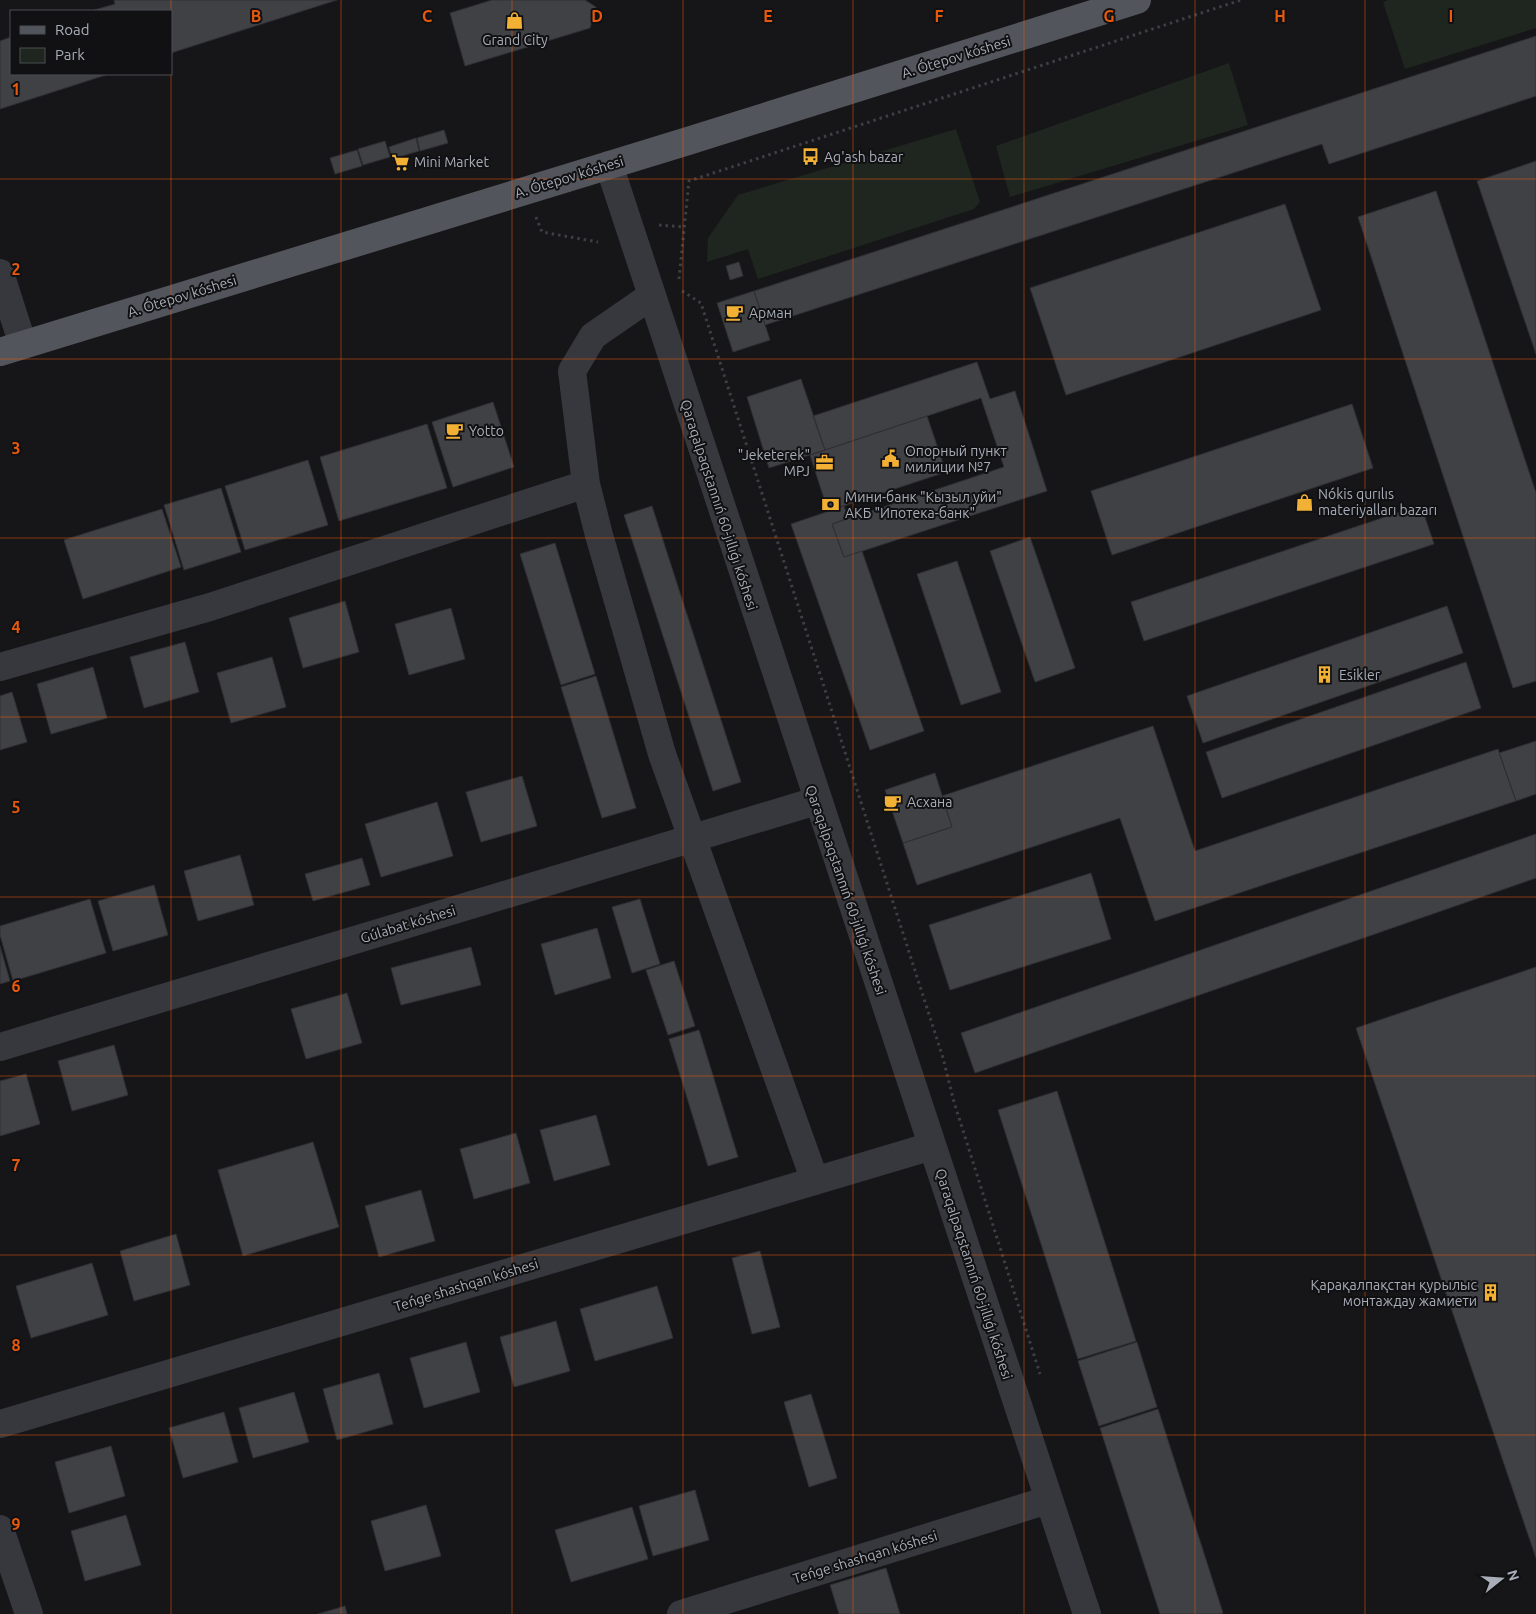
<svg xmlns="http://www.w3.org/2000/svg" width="1536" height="1614" font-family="Ubuntu,sans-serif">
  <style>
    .green { fill: #1e261f }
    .building { fill: #404145; stroke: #303034 }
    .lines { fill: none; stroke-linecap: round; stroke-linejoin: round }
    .path { stroke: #3d3f44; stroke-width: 3; stroke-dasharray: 2.5 4; stroke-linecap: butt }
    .minor { stroke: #37383d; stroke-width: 28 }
    .major { stroke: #53555c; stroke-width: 28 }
    .grid { fill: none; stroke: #e8590c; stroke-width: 1; stroke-opacity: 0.55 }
    .labels { text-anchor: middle; stroke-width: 4; stroke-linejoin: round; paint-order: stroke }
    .poi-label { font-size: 14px; fill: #a8adb8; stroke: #111113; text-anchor: start }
    .street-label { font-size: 14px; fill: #a8adb8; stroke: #111113 }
    .grid-label { font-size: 16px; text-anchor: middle; font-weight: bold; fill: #e8590c; stroke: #111113; stroke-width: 4; stroke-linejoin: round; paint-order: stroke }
  </style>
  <rect width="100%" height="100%" fill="#161618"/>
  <path class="green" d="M1388,0H1536V28L1405,69L1383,2Z
    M1229,63L1248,125L1010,197L996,146Z
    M956,129L980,202L974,209L758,279L748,249L707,262L708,238L738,195Z"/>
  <path class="building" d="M114,0H337L171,53V11H91L115,4Z
    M492,0H585L596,7L590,28L465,66L450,13Z
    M1536,36V96L1329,164L1322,144L765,325L754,291Z
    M11,37V74H109L0,109V41Z
    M444,130L448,143L420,151L417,138Z
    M416,138L419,151L392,159L389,147Z
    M385,141L390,157L363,165L358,149Z
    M357,150L362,166L335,174L330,158Z
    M1536,161V354L1477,181Z
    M1436,191L1536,493V681L1513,688L1358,217Z
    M1285,204L1321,310L1066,395L1030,288Z
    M739,262L743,276L730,280L726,266Z
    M754,291L770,340L733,352L717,303Z
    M977,362L990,399L1015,391L1047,491L844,557L832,524L1004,467L981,398L825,450L813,416Z
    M801,379L825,450L769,468L747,397Z
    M493,402L514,467L453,487L432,422Z
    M1352,404L1373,468L1112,555L1091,491Z
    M927,416L946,472L828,511L810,455Z
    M427,424L447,488L339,521L320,457Z
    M308,460L328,525L245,550L225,486Z
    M221,488L241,552L184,570L164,505Z
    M1421,505L1434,544L1144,641L1131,602Z
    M652,506L741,782L713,791L624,515Z
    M844,506L848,518L832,524L844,557L862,551L924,731L870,750L791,524Z
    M162,509L181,567L83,599L64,540Z
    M1030,537L1075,668L1035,682L990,551Z
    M555,543L595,674L561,685L520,554Z
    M957,561L1001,692L961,705L917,574Z
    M345,601L359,652L303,668L289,618Z
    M1447,606L1463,653L1203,743L1187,696Z
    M451,608L465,659L409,675L395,624Z
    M185,642L199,692L144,708L130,657Z
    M272,657L286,707L231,723L217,673Z
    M1466,662L1481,708L1222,798L1206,752Z
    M93,667L107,718L51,734L37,684Z
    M596,676L636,808L602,818L561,687Z
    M12,692L27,742L0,750V696Z
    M1153,726L1195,851L1498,749L1516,801L1155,921L1120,818L917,885L903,843L952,827L942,796Z
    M1536,741V794L1516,801L1499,753Z
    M935,773L952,827L903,843L885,790Z
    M522,776L537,826L481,842L466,792Z
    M437,802L453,856L381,877L365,824Z
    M1536,834V878L975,1073L961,1033Z
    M240,855L254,905L198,921L184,871Z
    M362,858L370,885L313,901L305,874Z
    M1091,873L1111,939L950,990L929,925Z
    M154,885L168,935L113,951L98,901Z
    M90,899L106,953L13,981L0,935V926Z
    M640,899L660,964L632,973L612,907Z
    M597,928L611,978L555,995L541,944Z
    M0,946L10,981L0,984Z
    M471,947L481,985L401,1005L391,968Z
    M674,961L695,1026L668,1035L646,970Z
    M1536,967V1558L1356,1028Z
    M347,993L362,1043L306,1059L291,1009Z
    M699,1030L738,1157L708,1166L669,1039Z
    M114,1045L128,1095L72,1111L58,1061Z
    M26,1074L40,1124L0,1136V1081Z
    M1057,1091L1136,1341L1078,1359L998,1110Z
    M596,1115L610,1165L554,1181L540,1130Z
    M516,1133L530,1183L474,1199L460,1149Z
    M313,1142L339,1227L243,1256L218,1170Z
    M421,1190L435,1241L379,1257L365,1206Z
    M176,1234L190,1285L134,1301L120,1251Z
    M760,1251L780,1327L752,1334L732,1258Z
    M92,1263L108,1315L31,1338L16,1286Z
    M657,1286L673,1338L595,1361L580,1309Z
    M556,1321L570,1371L514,1387L500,1337Z
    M466,1342L480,1392L424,1408L410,1358Z
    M1137,1342L1157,1407L1099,1426L1078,1361Z
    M379,1373L393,1424L337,1440L323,1389Z
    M294,1392L309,1442L253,1458L239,1408Z
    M811,1394L837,1478L809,1487L784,1402Z
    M1158,1409L1223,1613L1220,1614H1160L1100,1428Z
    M224,1412L238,1462L183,1478L169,1428Z
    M111,1446L125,1496L69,1513L55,1462Z
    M695,1490L709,1540L653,1556L639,1506Z
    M426,1505L441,1556L385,1571L371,1521Z
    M632,1507L648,1559L571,1582L555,1530Z
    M126,1515L141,1565L85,1581L71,1531Z
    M886,1568L900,1614H839L830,1585Z
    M345,1606L347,1614H318Z"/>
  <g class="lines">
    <path class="path" d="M536,217L542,232L598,242
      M659,225L683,227
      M679,279L689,181L1241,0
      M682,291L701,303L943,1058L954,1102L1040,1374"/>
    <path class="minor" d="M609,165C766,649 925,1132 1087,1614
      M0,273L23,345
      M651,296L593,336L572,371L586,484L599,535L662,754L815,1181
      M0,667L210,607L586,484
      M0,1047L816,801
      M0,1424L932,1146
      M0,1529L29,1614
      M681,1614L1048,1500"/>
    <path class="major" d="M0,352L688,141L1137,0"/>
  </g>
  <path class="grid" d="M171,0V11M341,0V1614M512,0V1614M683,0V1614M853,0V1614M1024,0V1614M1195,0V1614M1365,0V1614M171,74V1614M0,179H1536M0,359H1536M0,538H1536M0,717H1536M0,897H1536M0,1076H1536M0,1255H1536M0,1435H1536"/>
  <defs>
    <symbol id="shop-bare" viewBox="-9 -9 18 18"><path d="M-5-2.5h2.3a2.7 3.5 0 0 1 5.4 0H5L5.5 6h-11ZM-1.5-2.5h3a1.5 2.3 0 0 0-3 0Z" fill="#f2b134" stroke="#111113" stroke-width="2.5" paint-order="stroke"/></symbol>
    <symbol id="bus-bare" viewBox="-9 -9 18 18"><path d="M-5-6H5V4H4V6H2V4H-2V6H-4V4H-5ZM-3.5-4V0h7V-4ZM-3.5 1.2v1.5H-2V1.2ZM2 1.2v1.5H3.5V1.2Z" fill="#f2b134" stroke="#111113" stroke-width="2.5" paint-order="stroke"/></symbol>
    <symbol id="supermarket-bare" viewBox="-9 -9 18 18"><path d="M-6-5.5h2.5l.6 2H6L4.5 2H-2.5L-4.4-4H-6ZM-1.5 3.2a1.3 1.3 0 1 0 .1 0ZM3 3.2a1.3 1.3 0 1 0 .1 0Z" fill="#f2b134" stroke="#111113" stroke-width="2.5" paint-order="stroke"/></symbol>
    <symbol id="cafe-bare" viewBox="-9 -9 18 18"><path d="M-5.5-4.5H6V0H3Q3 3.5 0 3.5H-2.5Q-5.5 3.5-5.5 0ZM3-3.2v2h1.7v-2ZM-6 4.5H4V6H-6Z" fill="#f2b134" stroke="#111113" stroke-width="2.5" paint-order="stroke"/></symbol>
    <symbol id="civic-bare" viewBox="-9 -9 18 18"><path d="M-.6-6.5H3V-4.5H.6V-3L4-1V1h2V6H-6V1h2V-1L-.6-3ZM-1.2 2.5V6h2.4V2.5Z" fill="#f2b134" stroke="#111113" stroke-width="2.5" paint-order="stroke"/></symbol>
    <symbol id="office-bare" viewBox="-9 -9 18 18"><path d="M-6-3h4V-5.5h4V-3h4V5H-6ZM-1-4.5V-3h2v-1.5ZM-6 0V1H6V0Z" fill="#f2b134" stroke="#111113" stroke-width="2.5" paint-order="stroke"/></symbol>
    <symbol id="bank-bare" viewBox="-9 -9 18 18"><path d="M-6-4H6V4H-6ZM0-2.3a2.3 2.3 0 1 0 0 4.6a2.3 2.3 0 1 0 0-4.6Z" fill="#f2b134" stroke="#111113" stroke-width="2.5" paint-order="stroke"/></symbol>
    <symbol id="building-bare" viewBox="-9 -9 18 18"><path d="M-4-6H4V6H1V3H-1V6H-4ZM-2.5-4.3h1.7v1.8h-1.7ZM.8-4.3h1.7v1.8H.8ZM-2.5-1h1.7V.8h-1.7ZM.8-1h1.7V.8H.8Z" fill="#f2b134" stroke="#111113" stroke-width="2.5" paint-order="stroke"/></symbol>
  </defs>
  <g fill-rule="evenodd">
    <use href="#shop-bare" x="502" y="8" width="25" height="25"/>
    <use href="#bus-bare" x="798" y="144" width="25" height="25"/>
    <use href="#supermarket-bare" x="388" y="150" width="25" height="25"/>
    <use href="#cafe-bare" x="722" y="300" width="25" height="25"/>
    <use href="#cafe-bare" x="442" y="418" width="25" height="25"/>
    <use href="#civic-bare" x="878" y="446" width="25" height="25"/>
    <use href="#office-bare" x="812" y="450" width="25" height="25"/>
    <use href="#shop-bare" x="1292" y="490" width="25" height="25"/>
    <use href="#bank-bare" x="818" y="492" width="25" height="25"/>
    <use href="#building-bare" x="1312" y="662" width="25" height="25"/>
    <use href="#cafe-bare" x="880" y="790" width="25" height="25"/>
    <use href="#building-bare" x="1478" y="1280" width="25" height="25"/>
  </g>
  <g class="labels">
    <g class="poi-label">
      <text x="515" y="45" text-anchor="middle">Grand City</text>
      <text x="824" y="162">Ag'ash bazar</text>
      <text x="414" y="167">Mini Market</text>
      <text x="749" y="318">Арман</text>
      <text x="469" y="436">Yotto</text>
      <text x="905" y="456">Опорный пункт<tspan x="905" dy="16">милиции №7</tspan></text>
      <text x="810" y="460" text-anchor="end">"Jeketerek"<tspan x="810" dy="16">MPJ</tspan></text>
      <text x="1318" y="499">Nókis qurılıs<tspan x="1318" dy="16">materiyalları bazarı</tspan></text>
      <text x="845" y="502">Мини-банк "Кызыл уйи"<tspan x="845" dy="16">АКБ "Ипотека-банк"</tspan></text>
      <text x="1339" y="680">Esikler</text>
      <text x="907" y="807">Асхана</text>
      <text x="1477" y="1290" text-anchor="end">Қарақалпақстан қурылыс<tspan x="1477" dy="16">монтаждау жамиети</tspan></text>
    </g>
    <g class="street-label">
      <text transform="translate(956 57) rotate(-17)" y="5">A. Ótepov kóshesi</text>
      <text transform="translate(569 177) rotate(-17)" y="5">A. Ótepov kóshesi</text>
      <text transform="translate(182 296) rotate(-17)" y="5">A. Ótepov kóshesi</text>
      <text transform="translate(719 505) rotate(72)" y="5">Qaraqalpaqstannıń 60-jıllıǵı kóshesi</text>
      <text transform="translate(846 890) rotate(71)" y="5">Qaraqalpaqstannıń 60-jıllıǵı kóshesi</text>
      <text transform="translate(408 924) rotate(-17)" y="5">Gúlabat kóshesi</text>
      <text transform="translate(974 1274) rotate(72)" y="5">Qaraqalpaqstannıń 60-jıllıǵı kóshesi</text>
      <text transform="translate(466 1285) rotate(-17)" y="5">Teńge shashqan kóshesi</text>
      <text transform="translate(865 1557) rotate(-17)" y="5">Teńge shashqan kóshesi</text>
    </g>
  </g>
  <g class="grid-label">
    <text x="256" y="22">B</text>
    <text x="427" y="22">C</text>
    <text x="597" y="22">D</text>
    <text x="768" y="22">E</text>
    <text x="939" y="22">F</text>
    <text x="1109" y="22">G</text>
    <text x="1280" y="22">H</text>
    <text x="1451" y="22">I</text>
    <text x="16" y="95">1</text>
    <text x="16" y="275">2</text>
    <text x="16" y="454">3</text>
    <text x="16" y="633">4</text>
    <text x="16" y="813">5</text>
    <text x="16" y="992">6</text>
    <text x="16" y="1171">7</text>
    <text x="16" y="1351">8</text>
    <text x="16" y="1530">9</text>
  </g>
  <rect x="10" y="10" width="162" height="65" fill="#111113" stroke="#4d4f55"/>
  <rect x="20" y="26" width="25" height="8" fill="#53555c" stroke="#4d4f55"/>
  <text x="55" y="35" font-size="15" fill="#a8adb8">Road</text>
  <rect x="20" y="48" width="25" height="15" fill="#1e261f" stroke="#4d4f55"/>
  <text x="55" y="60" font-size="15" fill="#a8adb8">Park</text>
  <g transform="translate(1501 1579) rotate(73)" stroke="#111113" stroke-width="4" paint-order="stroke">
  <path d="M0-4L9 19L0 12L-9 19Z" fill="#a8adb8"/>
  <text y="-8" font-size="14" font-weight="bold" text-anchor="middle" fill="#a8adb8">N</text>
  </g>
</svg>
